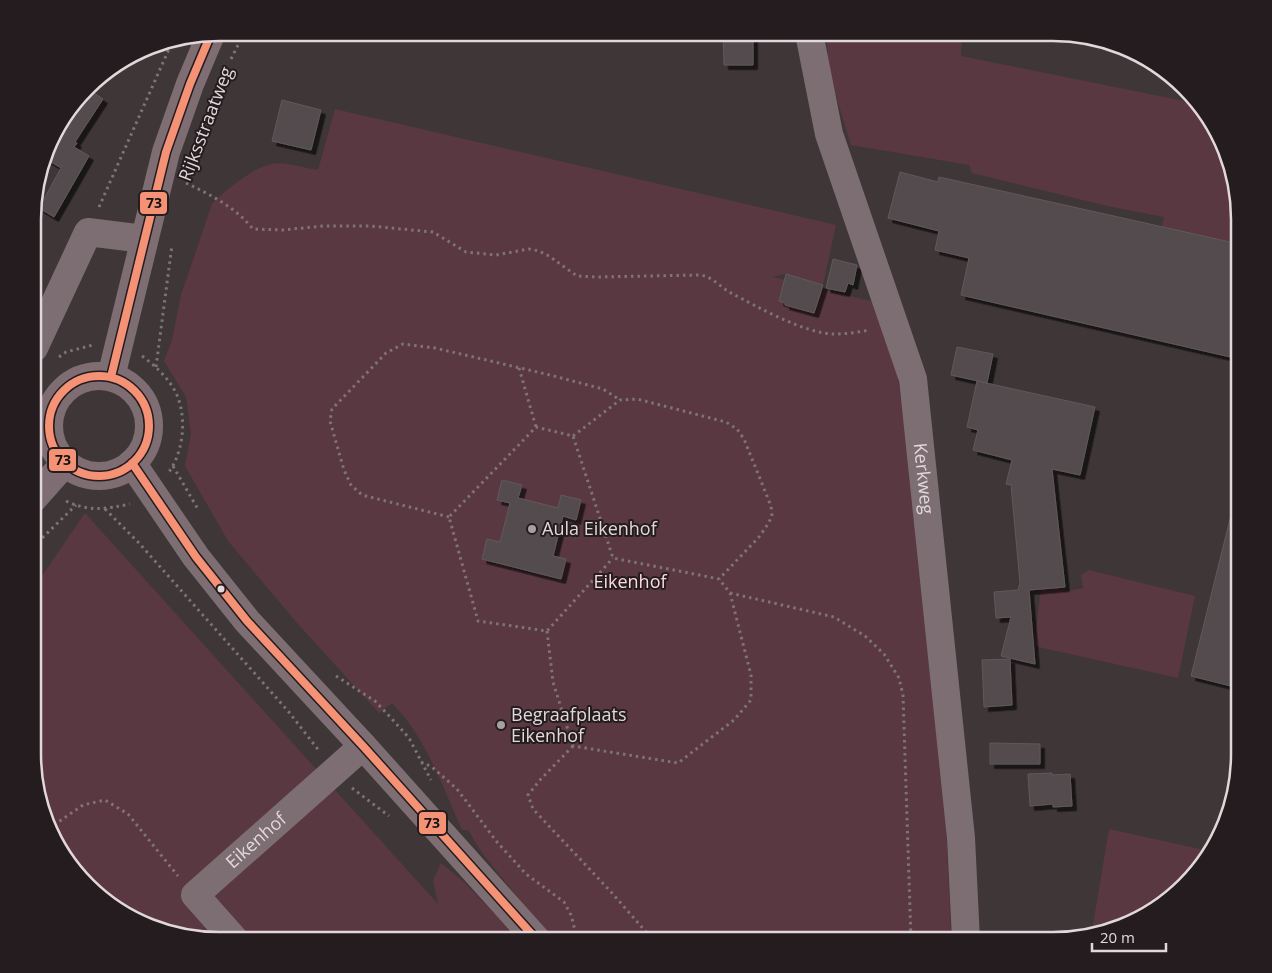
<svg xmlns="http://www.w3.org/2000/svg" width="1272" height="973" font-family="'Open Sans',sans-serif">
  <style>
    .green { fill: #593842 }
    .building { fill: #534b4d; stroke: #60595b; filter: url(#shadow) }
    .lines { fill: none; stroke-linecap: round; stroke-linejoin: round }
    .path { stroke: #7f7377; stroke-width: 3; stroke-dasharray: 2.5 4; stroke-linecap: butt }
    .minor { stroke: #7d6e73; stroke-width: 28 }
    .major { stroke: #7f6d74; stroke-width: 28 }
    .bus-1-casing { stroke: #241c1e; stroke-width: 11 }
    .bus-1 { stroke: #f59175; stroke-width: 8 }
    .poi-dot { fill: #a99fa1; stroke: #241c1e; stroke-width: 2 }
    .bus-dot { fill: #e2d7da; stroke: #241c1e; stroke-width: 2 }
    .labels { text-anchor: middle; stroke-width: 4; stroke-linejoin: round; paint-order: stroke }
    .street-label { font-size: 18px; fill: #e2d7da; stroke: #241c1e }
    .poi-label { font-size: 18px; fill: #e2d7da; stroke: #241c1e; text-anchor: start }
    .park-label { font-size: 18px; fill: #fbd8e2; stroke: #241c1e }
    .rim { fill: none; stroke: #e2d7da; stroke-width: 2.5 }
    .line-badge { stroke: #241c1e; stroke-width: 2 }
    .pale-badge-label { font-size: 14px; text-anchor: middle; font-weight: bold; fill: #111 }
  </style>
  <defs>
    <filter id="shadow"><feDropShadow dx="4.5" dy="4.5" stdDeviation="0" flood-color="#0009"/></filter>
  </defs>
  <rect width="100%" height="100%" fill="#3f3638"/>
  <path class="green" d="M826,33H962L961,56L1194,103L1220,137L1239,219V244L1162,227L1164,217L1107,206L972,173L969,165L851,145L830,77Z
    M335,109L836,225L823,285L785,274L773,277L875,302L896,366L915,500L946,823L951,940H552L482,853L468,830H462C442,786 426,737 392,703L379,713L297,623L228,541L185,466L191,434L186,397L164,361L172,340L181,295L212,204C226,190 251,169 271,164C283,161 305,168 318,170Z
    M85,513L438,904L433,881L441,863L464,882L520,940H207L148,926L96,894L52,837L33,766V589Z
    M1089,570L1195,596L1178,678L1034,646L1043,573C1057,589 1061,594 1083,588L1081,575Z
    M1109,829L1209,851L1193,877L1135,921L1092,931Z"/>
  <path class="building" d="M723,33H753V65H724Z
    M88,89L103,99L75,142L77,143L74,147L89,156L54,217L39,208L61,168L46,159L52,143L70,114L69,113Z
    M282,100L321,110L311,150L272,141Z
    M900,172L938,182L939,177L1239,244V359L961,295L969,258L935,250L939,231L888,218Z
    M833,259L857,265L853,285L848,283L845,292L826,288Z
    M786,274L823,285L814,313L785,305V303L779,301Z
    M957,347L993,354L987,383L951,375Z
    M977,381L1095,407L1080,475L1052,469L1065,587L1029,590L1035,664L1001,656L1011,617L996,618L994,592L1018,590L1020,583L1011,485L1006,484L1012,460L973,450L978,430L967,427Z
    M502,480L522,485L518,498L558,508L561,495L581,500L576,520L563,516L553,556L566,559L561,579L482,559L487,539L500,542L510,503L497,500Z
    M1232,511L1239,512V688L1191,676Z
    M1010,659L1012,705L984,707L982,660Z
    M990,743L1040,744V764H990Z
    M1052,773V775L1070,774L1072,806L1053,807V804L1030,806L1028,774Z"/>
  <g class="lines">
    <path class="path" d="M231,59L244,33
      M186,183C211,195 235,207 253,229L282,230L324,226H370L433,232L466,252L496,255L529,249L539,251L549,256L577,276L597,277L701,275C714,278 720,287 731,293C758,307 805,334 835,334C847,334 859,332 870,330
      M99,207L173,40
      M142,356C154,365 164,374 172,386C188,410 185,449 169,472
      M59,357L66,352L93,345
      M156,367L172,245
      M519,368L536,427
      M34,381L39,374
      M573,436L620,400L637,399L726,422L737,429L744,439L771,506L772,516L768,524L759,537L719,579
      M173,466L199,511
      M66,501C89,512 105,509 130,504
      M105,509L139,543L288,711L320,752
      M449,517L362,495L351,485L344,470L330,421L332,409L386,353L403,344L435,348L546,374L603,389L620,400
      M33,547L76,505
      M730,593L834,617L865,636L884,654L899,678L903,695L911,940
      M547,631L553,682L573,746L678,763L734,720L751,700V675L730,593L719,579L613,558L573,436L536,427L449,517L478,621L547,631L613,558
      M336,676L375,701L392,719L409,738L431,780
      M573,746L540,780L528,795L533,809L612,893L653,940
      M421,762L432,767L457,789L497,842L526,874L564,902L571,915L577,938L580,940
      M352,788L389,816
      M50,830L54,825L83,805L105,800L128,814L178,876"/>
    <g class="minor">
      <path id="s1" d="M809,33L829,134L913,379L961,838L966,940"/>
      <path d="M34,348L88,232L144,239"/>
      <path d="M132,463L196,557L247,621L363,746L537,940"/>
      <path id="s2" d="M235,940L195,895L363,746"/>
    </g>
    <path class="major" d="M49 426a50 50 0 1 1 100 0a50 50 0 1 1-100 0Z
      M111,377L166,152L190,84L211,34
      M33,499L65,463"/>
    <defs>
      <path id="bus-1" d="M49 426a50 50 0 1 1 100 0a50 50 0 1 1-100 0Z
        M111,377L166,152L190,84L211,34
        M132,463L196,557L247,621L363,746L537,940"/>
    </defs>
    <use href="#bus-1" class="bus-1-casing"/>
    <use href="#bus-1" class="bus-1"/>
  </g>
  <g class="poi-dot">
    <circle cx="532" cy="529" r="5"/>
    <circle cx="501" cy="725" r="5"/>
  </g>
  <circle class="bus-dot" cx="221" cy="589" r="4.5"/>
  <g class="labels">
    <g class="street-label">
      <text transform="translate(206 124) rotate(-69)" y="6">Rijksstraatweg</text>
      <text dy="6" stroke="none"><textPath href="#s1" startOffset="462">Kerkweg</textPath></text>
      <text dy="6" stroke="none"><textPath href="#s2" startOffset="142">Eikenhof</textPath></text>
    </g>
    <g class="poi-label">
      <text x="542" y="535">Aula Eikenhof</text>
      <text x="511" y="721">Begraafplaats<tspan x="511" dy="21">Eikenhof</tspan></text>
    </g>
    <g class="park-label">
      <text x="630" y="588">Eikenhof</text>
    </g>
  </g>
  <path d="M0 0H1272V973H0ZM219 41H1053A178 178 0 0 1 1231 219V754A178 178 0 0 1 1053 932H219A178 178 0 0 1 41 754V219A178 178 0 0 1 219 41Z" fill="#241c1e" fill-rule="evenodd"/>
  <path class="rim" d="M219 41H1053A178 178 0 0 1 1231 219V754A178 178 0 0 1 1053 932H219A178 178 0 0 1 41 754V219A178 178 0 0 1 219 41Z"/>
  <g class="line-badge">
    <rect x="139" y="191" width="29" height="24" rx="5" fill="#f59175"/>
    <rect x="48" y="448" width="29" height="24" rx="5" fill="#f59175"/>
    <rect x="418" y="811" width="29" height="24" rx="5" fill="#f59175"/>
  </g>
  <g class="pale-badge-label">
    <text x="154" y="208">73</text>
    <text x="63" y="465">73</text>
    <text x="432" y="828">73</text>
  </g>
  <path d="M1092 943v8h74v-8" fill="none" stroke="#e2d7da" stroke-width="2.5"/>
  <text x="1100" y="943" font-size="15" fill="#e2d7da" stroke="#241c1e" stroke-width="4" paint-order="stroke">20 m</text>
</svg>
